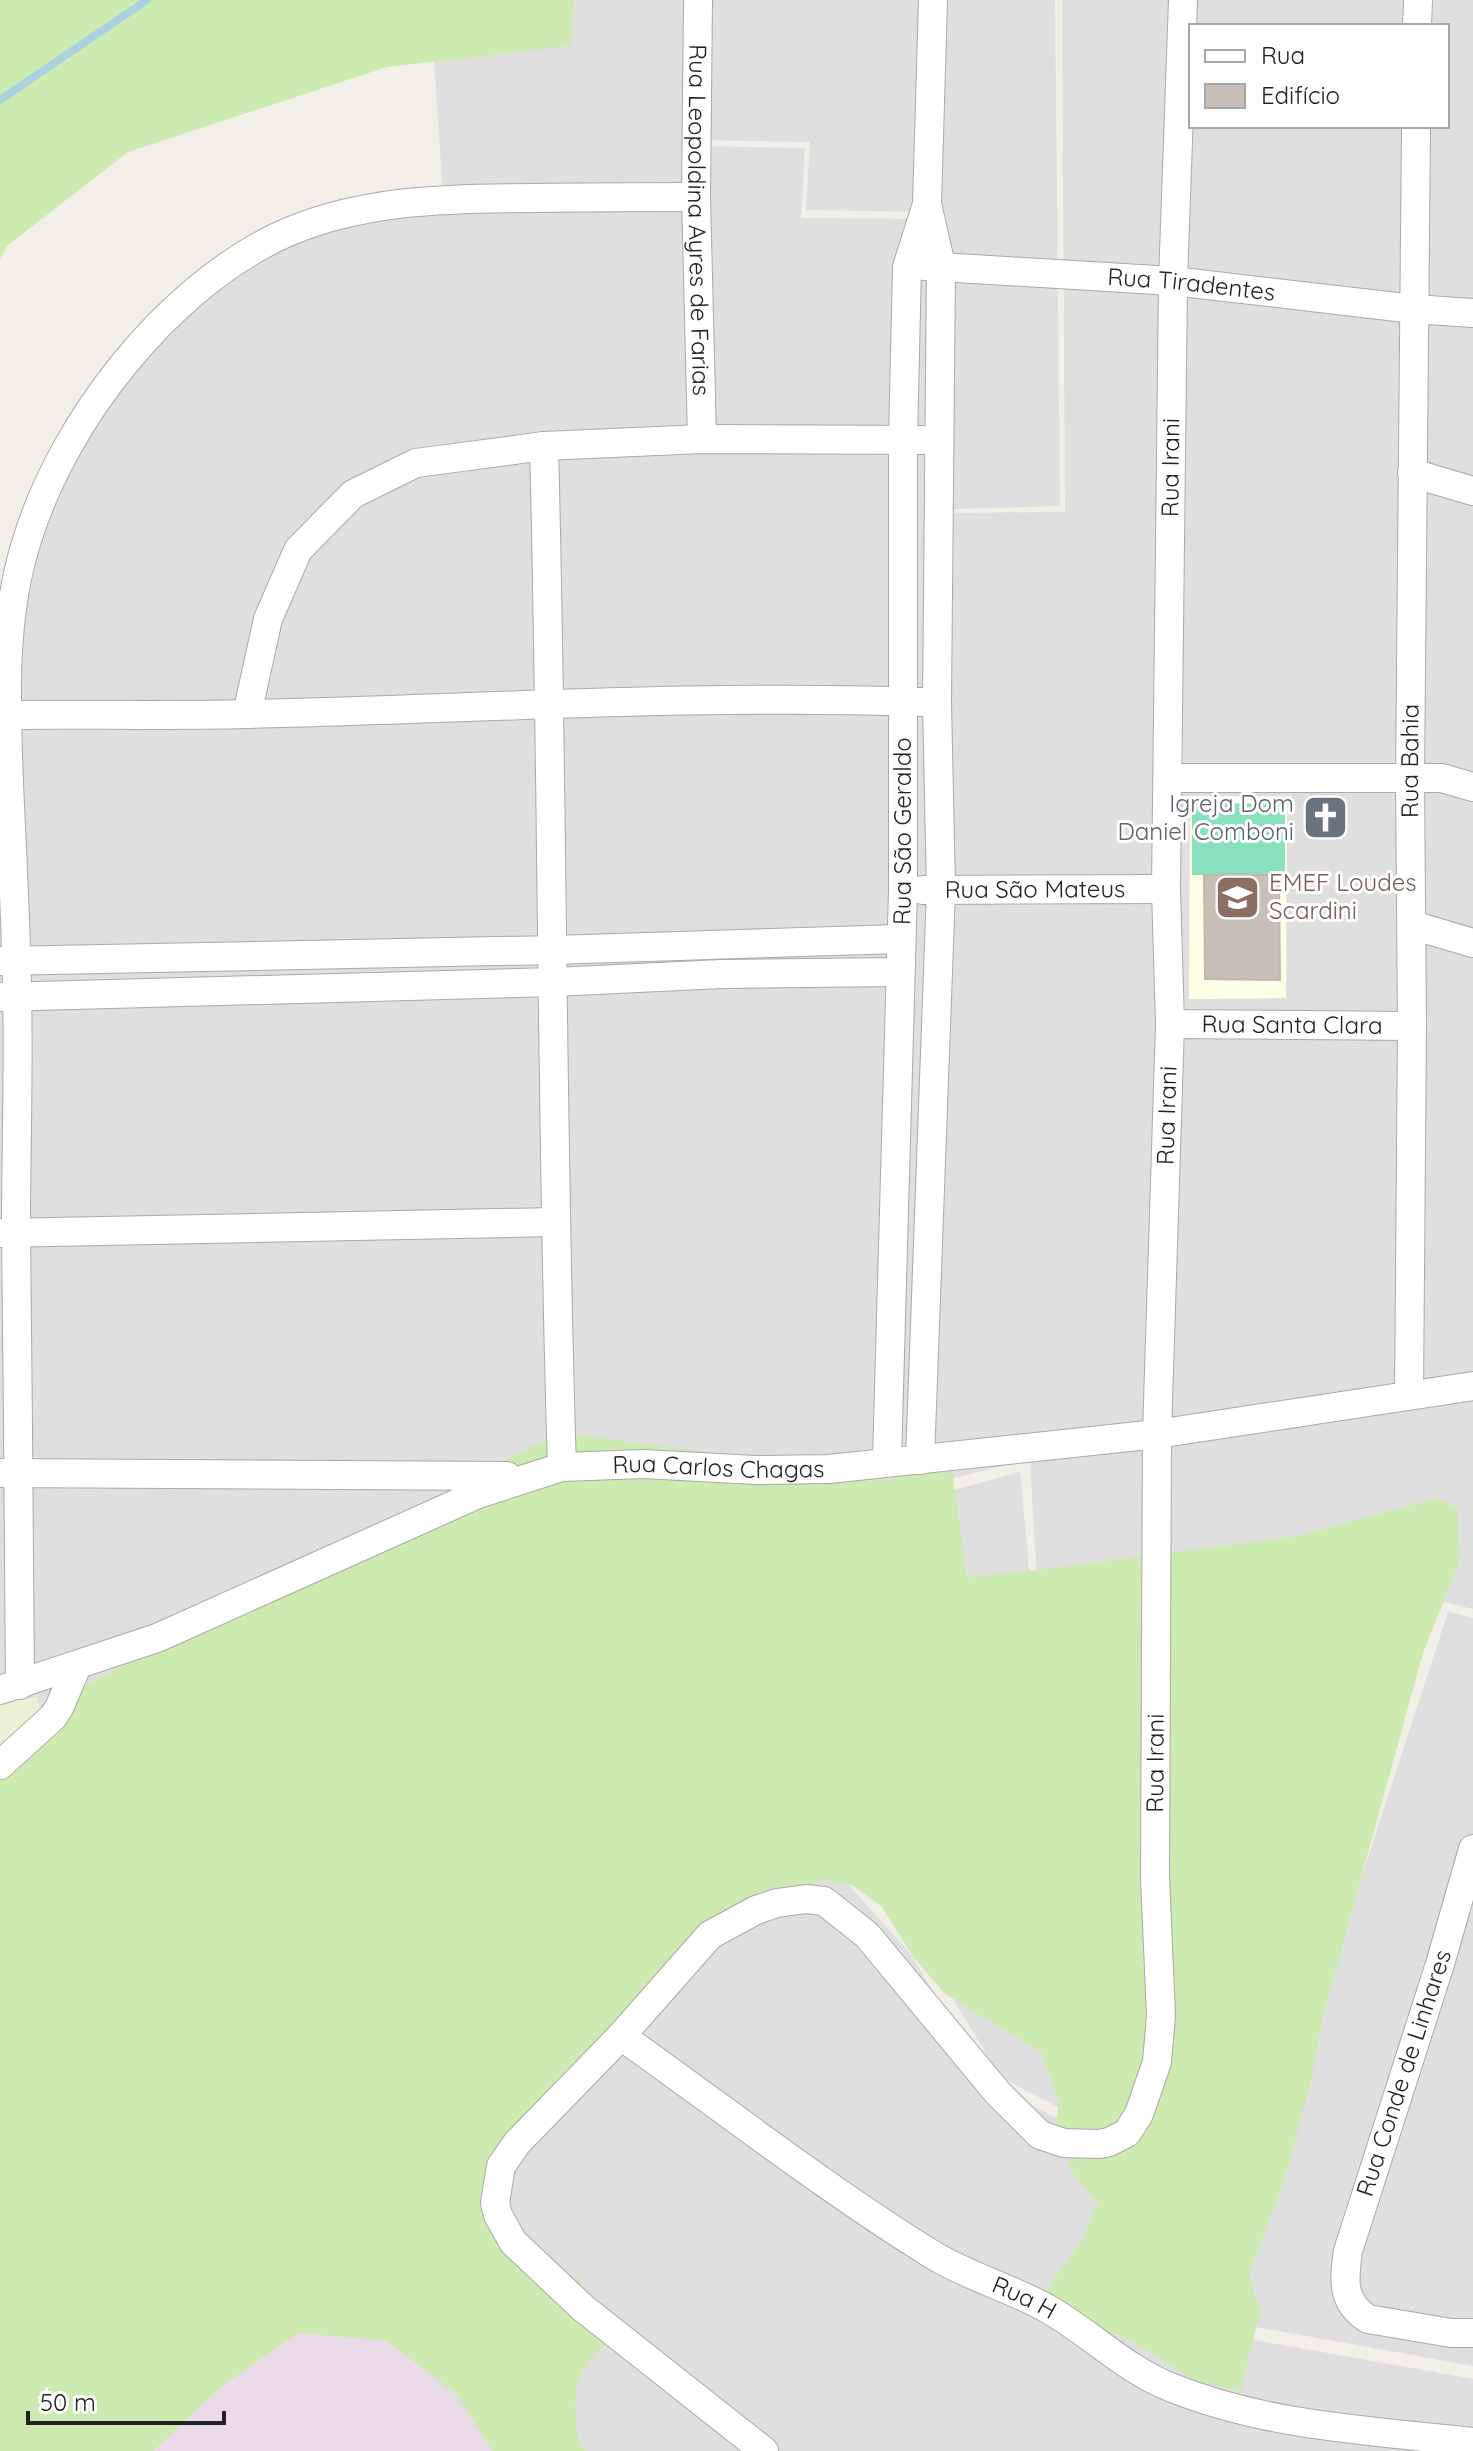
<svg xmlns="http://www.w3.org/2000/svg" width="1473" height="2451" font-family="Quicksand,sans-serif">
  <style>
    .residential { fill: #e0dfdf; fill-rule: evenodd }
    .industrial { fill: #ebdbe8 }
    .education { fill: #ffffe5 }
    .farmland { fill: #eef0d5 }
    .grass { fill: #cdebb0 }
    .pitch { fill: #88e0be }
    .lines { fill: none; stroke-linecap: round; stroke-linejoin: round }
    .stream { stroke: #aad3df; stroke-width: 8 }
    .building { fill: #c7bfb8; stroke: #c4b6ab; stroke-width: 2 }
    .minor-casing { stroke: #a9a9a9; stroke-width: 30 }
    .minor { stroke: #fff; stroke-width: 28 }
    .labels { text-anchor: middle; stroke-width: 6; stroke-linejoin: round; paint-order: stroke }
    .street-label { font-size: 24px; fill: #222; stroke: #fff }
    .worship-label { font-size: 24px; fill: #5b616d; stroke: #fff; text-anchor: end }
    .education-label { font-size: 24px; fill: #785e54; stroke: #fff; text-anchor: start }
  </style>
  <rect width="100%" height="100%" fill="#f2efe9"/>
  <path class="residential" d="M430,0H931L933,212L806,210L810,142L693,140L689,201L443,196Z
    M938,0H1055L1060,506L927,510L924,1498L1020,1472L1032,1598L1112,2135L1000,2077L923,1949L835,1851L0,2451V710L11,593L89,402L231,258L399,192L696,208L697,146L805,148L801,218L942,219Z
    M1062,0H1473V1609L1440,1601L1037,1583L1030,1460L936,1482L937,513L1065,512ZM1191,26H1447V126H1191Z
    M1448,1612L1473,1618V2366L1217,2320Z
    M828,1862L909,1952L991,2084L1098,2140L1209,2332L1473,2379V2451H172L475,2149L733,1879Z"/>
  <path class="industrial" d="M336,2283L509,2451H151Z"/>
  <path class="education" d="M1190,796L1287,797L1286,998L1189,999Z"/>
  <path class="farmland" d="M37,1697L40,1710L0,1757V1701Z"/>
  <path class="grass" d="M0,0H574L570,46L387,67L128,152L7,246L0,259Z
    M559,1432L794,1464L852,1481L887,1480L952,1468L967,1577L1038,1570L1298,1536L1437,1498L1458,1509L1459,1563L1423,1653L1323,2017L1311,2080L1286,2175L1249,2274L1260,2313L1241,2387L1243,2392L1195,2381L1129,2340L1084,2321L1041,2298L1085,2235L1098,2203L1073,2173L1055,2133L1059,2103L1042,2053L944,1993L914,1958L882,1907L852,1885L825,1880L783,1889L707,1940L499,2164L497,2205L525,2244L580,2281L613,2337C581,2366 573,2377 576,2421C577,2434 577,2442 586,2451H492L456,2393L386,2341L298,2333L221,2387L153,2451H0V1758L40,1710Z"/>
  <path class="pitch" d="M1192,803L1285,804V875H1192Z"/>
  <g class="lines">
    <path class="stream" d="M0,100L147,0"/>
  </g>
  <path class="building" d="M1204,875H1279L1280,980L1205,979Z"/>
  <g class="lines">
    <defs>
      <g id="minor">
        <path id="s1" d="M698,0L696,197L702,439"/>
        <path d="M1417,26L1418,0"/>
        <path id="s2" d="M924,266L1173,281L1414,309L1473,313"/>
        <path d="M544,446C553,786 551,1127 562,1467"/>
        <path d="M1412,473L1473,491"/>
        <path d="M247,714L268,619L298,550L353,494L416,463L544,446L702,439L922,440"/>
        <path d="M0,715C83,714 166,716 248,714C472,709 696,694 920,702"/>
        <path d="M1168,778H1442L1473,787"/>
        <path id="s3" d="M923,890L1166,889"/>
        <path d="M1412,925L1473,943"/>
        <path d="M0,961L553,950L899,939"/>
        <path d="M1,997L554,982L722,974L899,972"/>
        <path id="s4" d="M1170,1024L1412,1026"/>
        <path d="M0,1233L554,1222"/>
        <path id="s5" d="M1409,1395L1412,1026L1410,778L1416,126"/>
        <path d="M920,1460L941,890L937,703L941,265L927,204L933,0"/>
        <path id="s6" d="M887,1461L903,890V439L907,267L927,204"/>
        <path d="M0,1473L507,1476"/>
        <path d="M20,1685C20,1533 17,1381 16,1229C16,1149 19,1070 17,991C16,921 12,852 9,783C6,701 2,615 28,537C65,420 164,293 275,238C355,199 450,198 537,198C590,197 643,197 696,197"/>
        <path id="s7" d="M0,1690L157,1638L478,1494L562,1467L644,1464L755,1470L829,1469L1157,1434L1473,1386"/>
        <path d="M0,1765L53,1717L59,1708L77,1666"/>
        <path d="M1473,1849L1440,1964L1348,2251C1344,2279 1341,2302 1368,2319L1451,2333H1473"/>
        <path id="s8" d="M621,2036C724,2109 825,2188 933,2255C969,2277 1011,2288 1048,2309C1090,2333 1125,2369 1170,2387C1265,2426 1373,2431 1473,2442"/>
        <path id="s9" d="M764,2451L583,2308L513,2242L498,2215L495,2203L501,2166L517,2143L621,2036L710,1935L756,1910L777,1903L806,1899L824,1901L867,1935L997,2092L1040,2135L1064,2143L1099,2144L1109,2142L1127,2133L1139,2114L1157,2062L1161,2016L1155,1877L1157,1434L1170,1024L1166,889L1173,281L1183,0"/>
      </g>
    </defs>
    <use href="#minor" class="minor-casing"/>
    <use href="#minor" class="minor"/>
  </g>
  <defs>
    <symbol id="church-square" viewBox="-11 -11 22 22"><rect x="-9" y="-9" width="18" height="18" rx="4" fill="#6b7280" stroke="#fff"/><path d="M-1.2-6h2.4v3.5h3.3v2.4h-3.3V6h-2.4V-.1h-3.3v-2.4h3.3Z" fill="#fff"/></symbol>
    <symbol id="school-square" viewBox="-11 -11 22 22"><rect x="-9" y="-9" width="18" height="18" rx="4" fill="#8d6e63" stroke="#fff"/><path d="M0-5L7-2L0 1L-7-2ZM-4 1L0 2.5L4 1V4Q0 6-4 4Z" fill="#fff"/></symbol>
  </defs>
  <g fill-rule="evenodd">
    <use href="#church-square" x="1300" y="792" width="51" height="51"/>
    <use href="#school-square" x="1212" y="872" width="51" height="51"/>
  </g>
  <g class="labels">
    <g class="street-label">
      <text dy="8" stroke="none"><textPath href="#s1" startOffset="220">Rua Leopoldina Ayres de Farias</textPath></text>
      <text dy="8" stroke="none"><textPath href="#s2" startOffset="268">Rua Tiradentes</textPath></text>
      <text dy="8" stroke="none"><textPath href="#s9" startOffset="2924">Rua Irani</textPath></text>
      <text dy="8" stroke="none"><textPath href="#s5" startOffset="634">Rua Bahia</textPath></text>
      <text dy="8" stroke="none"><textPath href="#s6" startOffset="630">Rua São Geraldo</textPath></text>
      <text dy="8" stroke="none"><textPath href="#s3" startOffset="112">Rua São Mateus</textPath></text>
      <text dy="8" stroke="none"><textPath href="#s4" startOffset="122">Rua Santa Clara</textPath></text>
      <text dy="8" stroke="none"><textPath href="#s9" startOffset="2276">Rua Irani</textPath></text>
      <text dy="8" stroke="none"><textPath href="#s7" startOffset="762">Rua Carlos Chagas</textPath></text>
      <text dy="8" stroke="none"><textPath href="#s9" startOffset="1628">Rua Irani</textPath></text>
      <text transform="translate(1404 2073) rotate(-72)" y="8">Rua Conde de Linhares</text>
      <text dy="8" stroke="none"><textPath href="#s8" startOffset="482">Rua H</textPath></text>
    </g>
    <g class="worship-label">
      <text x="1294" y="812">Igreja Dom<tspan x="1294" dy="28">Daniel Comboni</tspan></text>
    </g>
    <g class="education-label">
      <text x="1269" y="891">EMEF Loudes<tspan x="1269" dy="28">Scardini</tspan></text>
    </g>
  </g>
  <rect x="1189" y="24" width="260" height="104" fill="#ffffff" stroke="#a7a7a7" stroke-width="2"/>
  <rect x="1205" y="50" width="40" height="12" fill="#ffffff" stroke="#a7a7a7" stroke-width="2"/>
  <text x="1261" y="64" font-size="24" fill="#222222">Rua</text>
  <rect x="1205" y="84" width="40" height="24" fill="#c7bfb8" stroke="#a7a7a7" stroke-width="2"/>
  <text x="1261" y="104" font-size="24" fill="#222222">Edifício</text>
  <path d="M28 2411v12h196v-12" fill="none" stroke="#222222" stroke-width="4"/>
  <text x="40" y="2411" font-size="24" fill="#222222" stroke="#ffffff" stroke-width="6" paint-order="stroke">50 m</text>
</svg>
